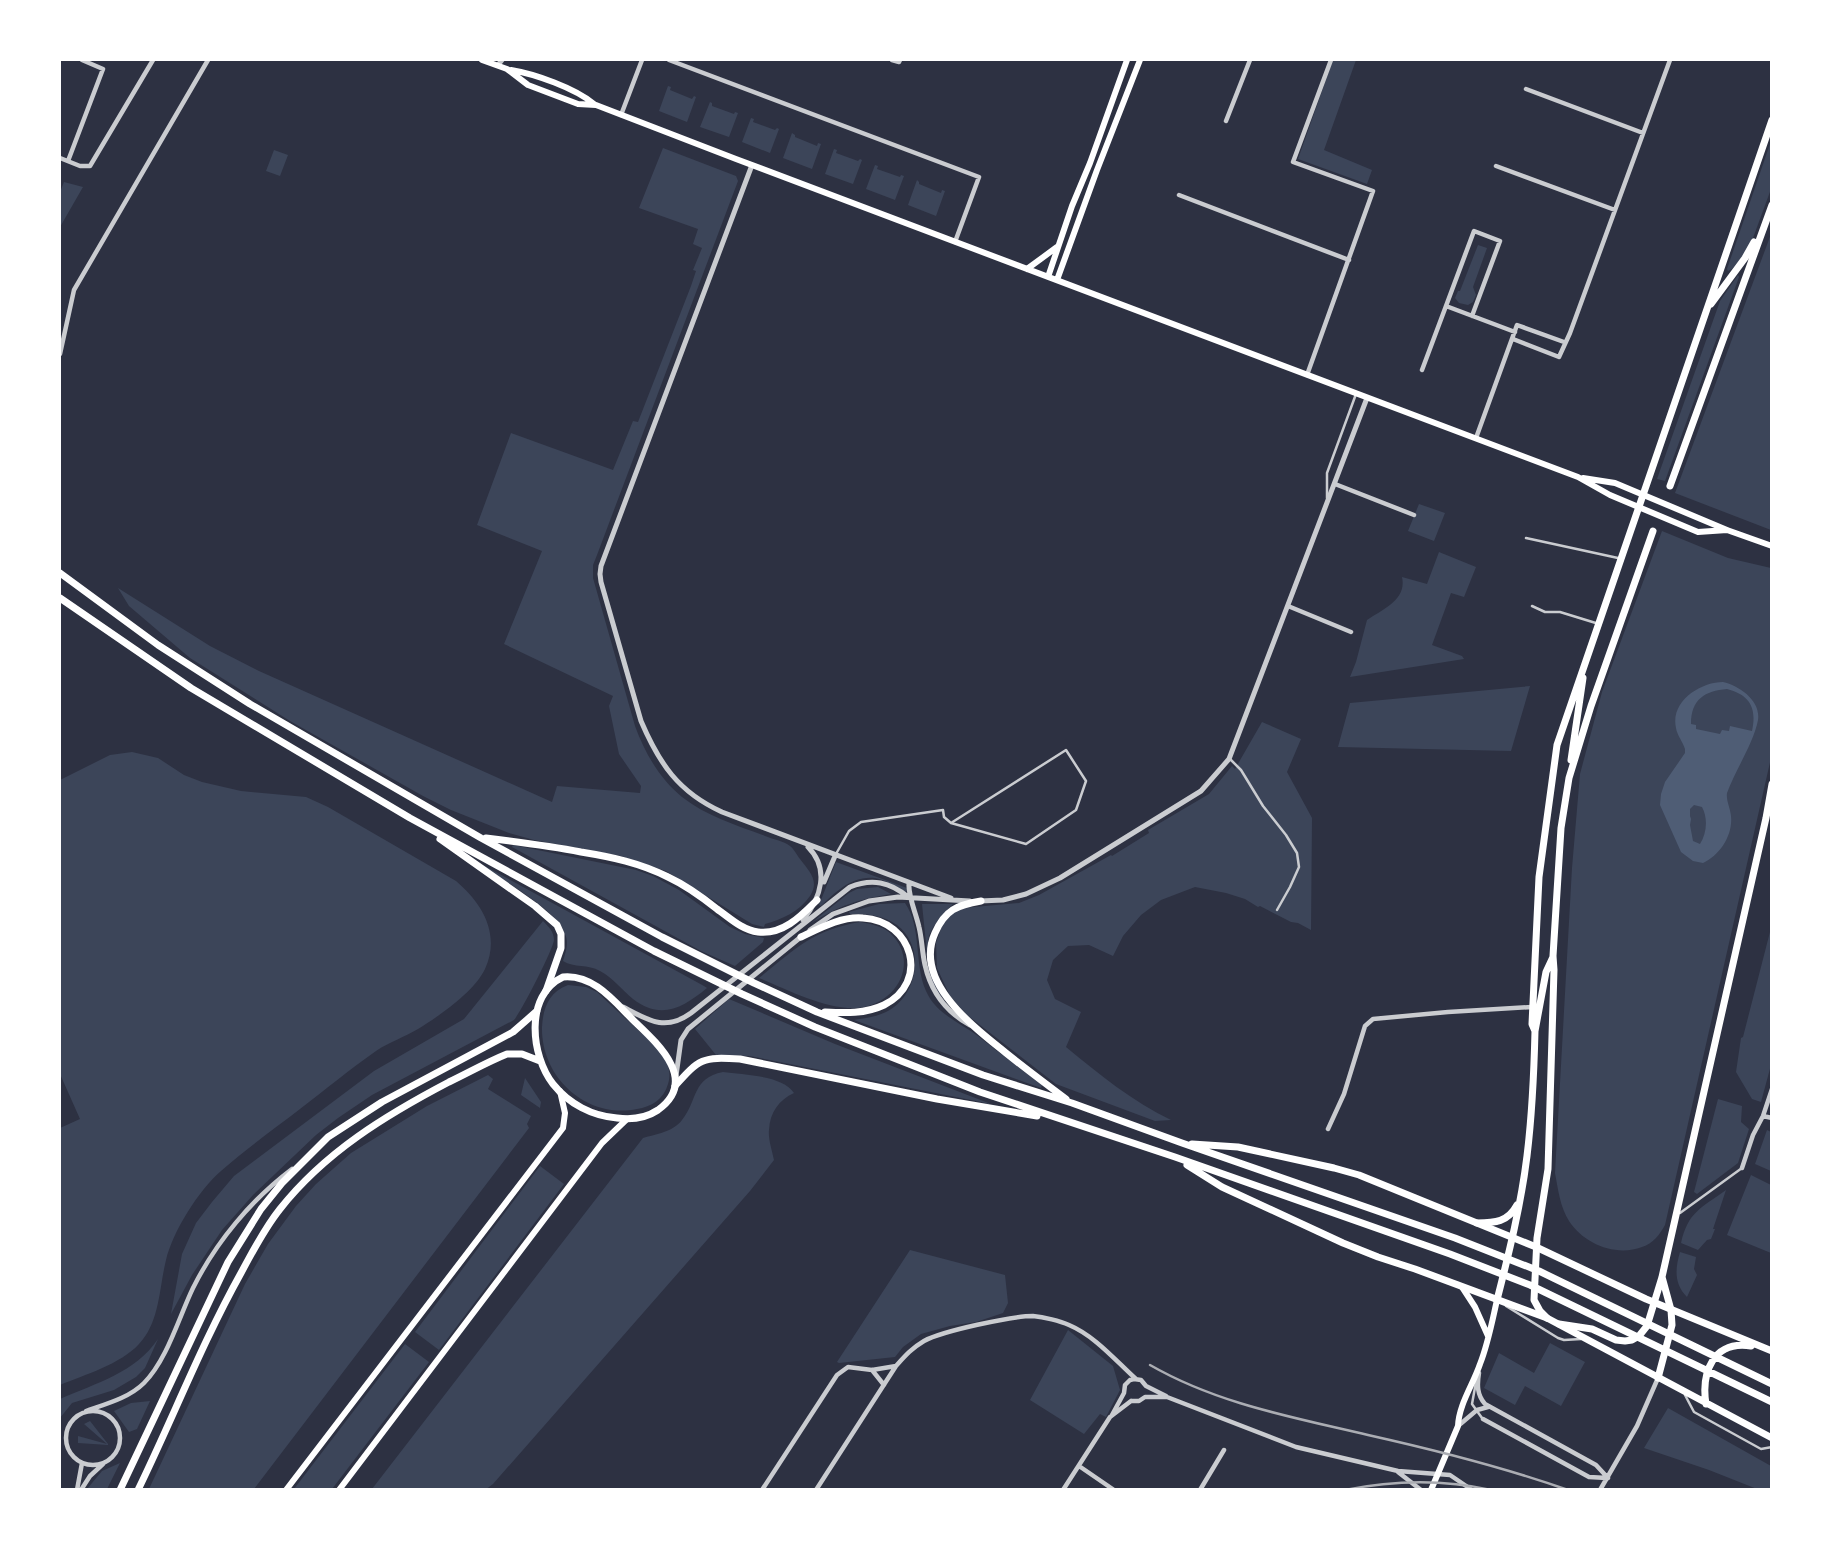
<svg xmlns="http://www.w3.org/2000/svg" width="1831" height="1549" font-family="Lato,sans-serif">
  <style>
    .green { fill: #3c4559 }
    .water { fill: #4f5d75; fill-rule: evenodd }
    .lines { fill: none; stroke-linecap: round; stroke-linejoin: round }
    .service { stroke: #caccd0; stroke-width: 2.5 }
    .minor { stroke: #caccd0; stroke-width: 4.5 }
    .tertiary { stroke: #caccd0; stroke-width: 5 }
    .secondary { stroke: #fff; stroke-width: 6 }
    .primary { stroke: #fff; stroke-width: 7 }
    .trunk { stroke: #fff; stroke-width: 7 }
    .rail { stroke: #abadb3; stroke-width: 2.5 }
  </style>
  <rect width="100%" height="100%" fill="#2d3142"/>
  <path class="green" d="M1333,60H1356L1324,150L1372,170L1367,184L1298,159Z
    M668,86L671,87L670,90L692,99L694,96L696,97L687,122L659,111Z
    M710,102L712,103V106L734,114L735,112L738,113L729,137L700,127Z
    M751,118L754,119L753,122L775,130L777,128L779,129L770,153L742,142Z
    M792,133L795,135V137L817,146L818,143L821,144L812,169L783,158Z
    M1771,141V189L1753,238L1743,256L1732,269L1728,271L1727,269Z
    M663,148L736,176L738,181L597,555L593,565V578L635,726C645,753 659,778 682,797C706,816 736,825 765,836C772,839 784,841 790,846C794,849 797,855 800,859C809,871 820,881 810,896C800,911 781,920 765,924L764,927L752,924L666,871L621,856L534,840L509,833L451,810L423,796L290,721L190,658L129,606L118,588L210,646L259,671L552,802L557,786L640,793L641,786L619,754L609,706L613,696L504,644L542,551L477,525L511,433L613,470L633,421L638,422L691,286L696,271L693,270L702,248L693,244L698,229L639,208Z
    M834,149L837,150L836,153L858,161L860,159L862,160L853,184L825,174Z
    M274,150L288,155L280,176L266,171Z
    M875,165L878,166L877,169L900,177L901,175L904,176L895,200L866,189Z
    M917,180L919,182V184L941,193L942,190L945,191L936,216L908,205Z
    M64,182L83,187L60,227V192Z
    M1771,234V530L1675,493Z
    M1478,245L1487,248L1473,287L1476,295L1473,302L1468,305L1459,303L1455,298L1458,291H1460Z
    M1738,275L1739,277L1665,481L1657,479L1720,301Z
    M1419,504L1445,513L1434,541L1408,531Z
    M1662,531L1728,558L1771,568V758L1665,1225C1660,1234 1653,1244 1642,1247C1616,1257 1584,1244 1569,1221C1560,1207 1558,1189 1555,1173L1572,868L1580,774L1602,692Z
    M1439,552L1476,567L1464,597L1451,593L1432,645L1462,656L1464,659L1350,677L1356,662L1367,620C1383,609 1407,600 1402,577L1427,584Z
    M1530,686L1511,751L1338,747L1350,703Z
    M1262,722L1301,739L1287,772L1312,818L1311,930L1298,923L1291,922L1260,906L1258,907L1245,899L1226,893L1195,887L1161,900L1141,915L1123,936L1113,956L1089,945L1068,946L1053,960L1047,980L1055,999L1081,1012L1066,1047C1099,1074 1133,1102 1171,1120L1155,1121L1056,1084L967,1015L950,996L937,968L936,943L942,926L951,914L963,908L1019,903L1039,895L1111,855L1112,856L1149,833L1148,830L1209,794L1232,766L1235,769Z
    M132,752L158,758L184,775L202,782L241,791L306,797L328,807L456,881C482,903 501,934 485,969C474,992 439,1016 418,1029C405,1037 389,1042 376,1051C350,1069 325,1090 300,1109C274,1129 246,1149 221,1171C199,1190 173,1231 166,1260C159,1288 160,1322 139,1344C121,1364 84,1375 60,1385V1128L80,1119L60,1074V780L110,755Z
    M513,845L636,870L653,876L679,890L730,927L745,934L764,938L763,942L735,966L701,951L512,847Z
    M836,862L907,888L906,892C896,887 886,880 875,878C853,875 835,892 821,906L819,905Z
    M483,865L704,986L707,988C684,1007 661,1021 633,999C622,990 613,978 600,971C588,964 574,968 563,961C566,951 569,943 565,934C558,911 506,882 485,868Z
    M878,887L891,894C857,900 840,905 810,924L849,893L857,889Z
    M905,903C922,927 914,964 926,991C936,1014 959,1022 978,1036C999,1052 1020,1069 1042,1085L1041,1088L854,1020C865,1018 876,1017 886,1012C917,997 927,948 897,925C883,915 867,914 850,914L849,912L879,904Z
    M922,904H953C944,913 933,924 929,936C924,957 936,985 945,1002L933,984L929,973Z
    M543,921C549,927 554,932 554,940C553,950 521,1012 514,1020L372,1095L338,1118L316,1135L253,1195L222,1230L192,1275L171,1314L182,1254L196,1223L212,1202L234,1176L374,1071L464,1019Z
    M860,922C871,924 882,926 890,933C921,962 896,1005 858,1008C826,1010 788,990 759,978C795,949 813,930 860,922Z
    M1771,928V1065L1761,1102L1752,1099L1736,1072L1741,1038L1743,1037Z
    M568,985L586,987L597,992C611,1005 626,1019 640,1032C646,1037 654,1043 660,1050C667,1059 672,1072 668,1084C664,1099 651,1107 637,1109C587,1119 541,1078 542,1027C543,1008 549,992 568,985Z
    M729,999L835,1044L991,1104L750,1056L716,1055L695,1029Z
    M723,1072C743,1075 783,1075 794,1093C779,1100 770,1112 769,1130C768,1139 772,1150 774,1160L750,1191L493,1484L485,1490L372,1489L643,1138C656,1134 673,1132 682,1120C698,1100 692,1078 723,1072Z
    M488,1075L493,1079L488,1089L531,1116L527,1124L529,1128L254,1489H149L245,1284L268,1244L296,1206L316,1184L351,1153L427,1106Z
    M525,1078L541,1102L540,1108L521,1095Z
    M1718,1099L1742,1106L1741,1122L1749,1129L1738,1163L1697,1194L1694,1192Z
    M1767,1130L1771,1132V1171L1755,1164Z
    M540,1166L564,1184L439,1350L415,1332Z
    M1751,1175L1771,1185V1253L1727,1235Z
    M1726,1190L1713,1229H1715L1711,1239L1707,1240L1698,1250L1681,1243C1688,1212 1701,1208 1726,1190Z
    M910,1250L1005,1275L1008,1303L1003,1313L976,1322L950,1326L921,1334L903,1347L895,1357L839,1363L837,1362Z
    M1680,1252L1696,1257L1694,1269L1697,1275L1687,1297C1674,1284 1675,1269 1680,1252Z
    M1068,1330L1113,1366L1120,1390L1106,1417L1100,1414L1084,1434L1030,1400Z
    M158,1339L145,1368L136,1377L114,1390L72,1403L60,1418V1399C96,1383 135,1373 158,1339Z
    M1550,1343L1585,1362L1561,1406L1525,1386L1515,1405L1484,1388L1499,1353L1534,1373Z
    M405,1344L429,1362L332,1489H294Z
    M150,1401L137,1429L129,1432L114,1411L131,1403Z
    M1668,1408L1771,1466V1489H1757L1709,1470L1644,1448Z
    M90,1421L108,1444V1445L78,1443V1436L107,1444L84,1424Z
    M120,1463L107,1489H87L102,1471Z"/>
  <path class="water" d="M1723,682C1740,686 1761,701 1758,720C1754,742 1735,771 1727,793C1726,801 1730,807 1731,816C1733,835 1720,855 1703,863L1693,861L1681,852L1660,805L1661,794L1665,782L1685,753V749C1683,742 1677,735 1676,728C1670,701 1701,682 1723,682ZM1727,689C1750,695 1757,708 1752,731L1730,726L1729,731L1722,730L1720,734L1696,729V725L1691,724C1691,699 1705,691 1727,689ZM1694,805L1702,807C1708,818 1707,833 1700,844L1693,841L1690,825L1691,819L1690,816V809Z"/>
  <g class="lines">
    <path class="service" d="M1327,498V473L1356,394
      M1526,538L1618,558
      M1532,606L1545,612H1560L1599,624
      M1230,759L1241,770L1263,806L1286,835L1297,853L1299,867L1290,887L1277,910
      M836,854L849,831L861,822L943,810L944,817L951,823L1026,844L1076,810L1086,781L1066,750L951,823
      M1680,1213L1742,1168
      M1506,1306L1558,1338L1564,1340L1581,1339
      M1476,1382L1472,1404L1482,1418
      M1685,1395L1694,1412L1761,1449L1772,1447"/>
    <path class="minor" d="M669,60L979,177L955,242
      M892,60L899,62L900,60
      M1526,89L1643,133
      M621,115L642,60
      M1226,121L1250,60
      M60,158L80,166H90L153,60
      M68,161L103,69L82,60
      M1496,166L1615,210
      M1179,195L1349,260
      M1446,306L1474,231L1500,241L1472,316
      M1513,339L1559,357L1570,333L1670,60
      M60,354L74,290L208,60
      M1422,370L1446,306L1515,332
      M1307,375L1373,191L1293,162L1331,60
      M1476,438L1517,325L1564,342
      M1335,484L1414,515
      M1288,606L1351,632
      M1763,1116L1772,1118
      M1328,1129L1344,1094L1365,1026L1373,1019L1448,1012L1532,1007
      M1742,1168L1753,1135L1763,1116L1772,1089
      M872,1370L884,1385
      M1479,1373C1477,1385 1477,1395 1485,1404L1596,1465L1608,1478
      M1131,1401H1139L1145,1397H1167L1296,1447L1398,1471L1450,1475L1472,1490
      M66 1438a27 27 0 1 1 54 0a27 27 0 1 1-54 0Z
      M86,1411C106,1404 129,1398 144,1383C167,1360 179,1317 193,1288C216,1242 251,1200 292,1169
      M1112,1415L1124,1393L1125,1385L1130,1380L1134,1379L1141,1380L1146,1386L1166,1396
      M1483,1419L1589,1477L1607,1478
      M1458,1426L1477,1410L1488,1407
      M1079,1466L1114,1490
      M1398,1472L1421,1490
      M77,1490L82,1463
      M81,1490L90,1476L103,1464
      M762,1490L837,1375L848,1367L872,1370L896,1366
      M816,1490L896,1366C905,1356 912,1348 924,1341C942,1331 1012,1316 1033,1316C1044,1317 1060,1321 1069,1325C1095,1336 1115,1360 1136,1379
      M1063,1490L1110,1417L1131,1401
      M1200,1490L1224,1450
      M1600,1490L1637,1426L1658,1378"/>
    <path class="tertiary" d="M498,65L502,60
      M752,165L601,566L600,574L601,582L641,721C659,763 678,792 722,812L951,898
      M824,882L835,856
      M909,884C908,896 916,913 919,927C922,939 922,952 925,965C931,992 946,1012 970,1025
      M980,901L1003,900L1026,894L1060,878L1201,791L1229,759L1367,398
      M803,920C821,898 830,869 808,847
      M810,930L833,914L869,901L898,897L970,901
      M623,1007C648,1020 665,1032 691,1013L850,887C872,878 890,882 908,897
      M676,1076L681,1040L688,1029L802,936"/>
    <path class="secondary" d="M482,60L507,69L528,85L578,104L596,105L736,159L1578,477L1610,495L1698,532L1727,530
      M511,70C535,74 575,88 594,104
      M1027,269L1057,247
      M1048,277L1072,206L1090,163L1127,60
      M1057,280L1097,170L1140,60
      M1583,478L1615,483L1727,530L1772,546
      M1462,1287L1475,1307L1488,1336
      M286,1490L563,1128L565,1113L560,1091
      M339,1490L602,1143L627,1119
      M1431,1490L1458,1426C1459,1404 1473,1385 1480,1364C1488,1344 1492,1322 1497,1300"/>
    <path class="primary" d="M1711,304L1745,258L1754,242
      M1670,486L1772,205
      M1571,760L1583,678
      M563,977C593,974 614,1001 633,1020C656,1042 700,1080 658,1110C646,1118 632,1120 617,1118C592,1116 569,1104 553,1084C531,1056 524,995 563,977Z
      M1535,1031L1546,972L1553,957
      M1477,1223C1495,1223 1508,1222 1517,1205
      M1497,1300C1509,1253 1521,1205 1527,1156C1532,1115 1534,1073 1535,1031L1532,1024L1539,877L1557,745L1772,120
      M1547,1318L1540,1311L1534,1300L1537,1238L1548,1169L1554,970L1553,956L1561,828L1569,778L1591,706L1653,531
      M1559,1324L1592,1329L1616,1340L1625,1341L1632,1340L1639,1336L1647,1326L1662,1277L1766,818L1772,784
      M1658,1378L1672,1325L1671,1310L1662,1277
      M120,1490L228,1262L261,1209L282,1183L328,1137L382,1102L513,1032L537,1011
      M138,1490C173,1418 202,1343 241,1273C253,1251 264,1229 280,1209C325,1152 386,1115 449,1082C468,1073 487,1062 507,1054H522L540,1061"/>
    <path class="trunk" d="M60,573L158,645L250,704L481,838L662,937L754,983L817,1012L983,1075L1072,1103L1182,1143L1455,1238L1539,1271L1772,1384
      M60,598L191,688L410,818L654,951L742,994L815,1027L980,1092L1175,1157L1450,1254L1530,1285L1772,1402
      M486,838C518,842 549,846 581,852C612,857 640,863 668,877C685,885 702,897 717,909C730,918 742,930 758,932C783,935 801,916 817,900
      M440,839L535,906L557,925L561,934V948L546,991
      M981,901C957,905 945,910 935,933C913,982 974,1027 1006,1053C1026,1069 1046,1084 1066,1099
      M801,937C820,928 842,916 863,918C913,921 930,982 884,1005C865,1014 845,1013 825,1012
      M675,1086C700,1058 702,1057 740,1059L937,1099L1037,1116
      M1192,1144L1238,1147L1334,1168L1359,1175L1536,1247L1646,1299L1772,1351
      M1187,1165L1222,1187L1343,1243L1378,1257L1415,1269L1547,1318L1772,1438
      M1706,1404C1701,1373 1713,1340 1751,1346"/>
    <path class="rail" d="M1150,1365C1218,1404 1292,1417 1368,1435C1435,1450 1503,1467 1568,1490
      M1345,1490C1395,1480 1442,1479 1491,1490"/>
  </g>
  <rect width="1831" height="1549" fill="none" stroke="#ffffff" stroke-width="122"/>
</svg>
